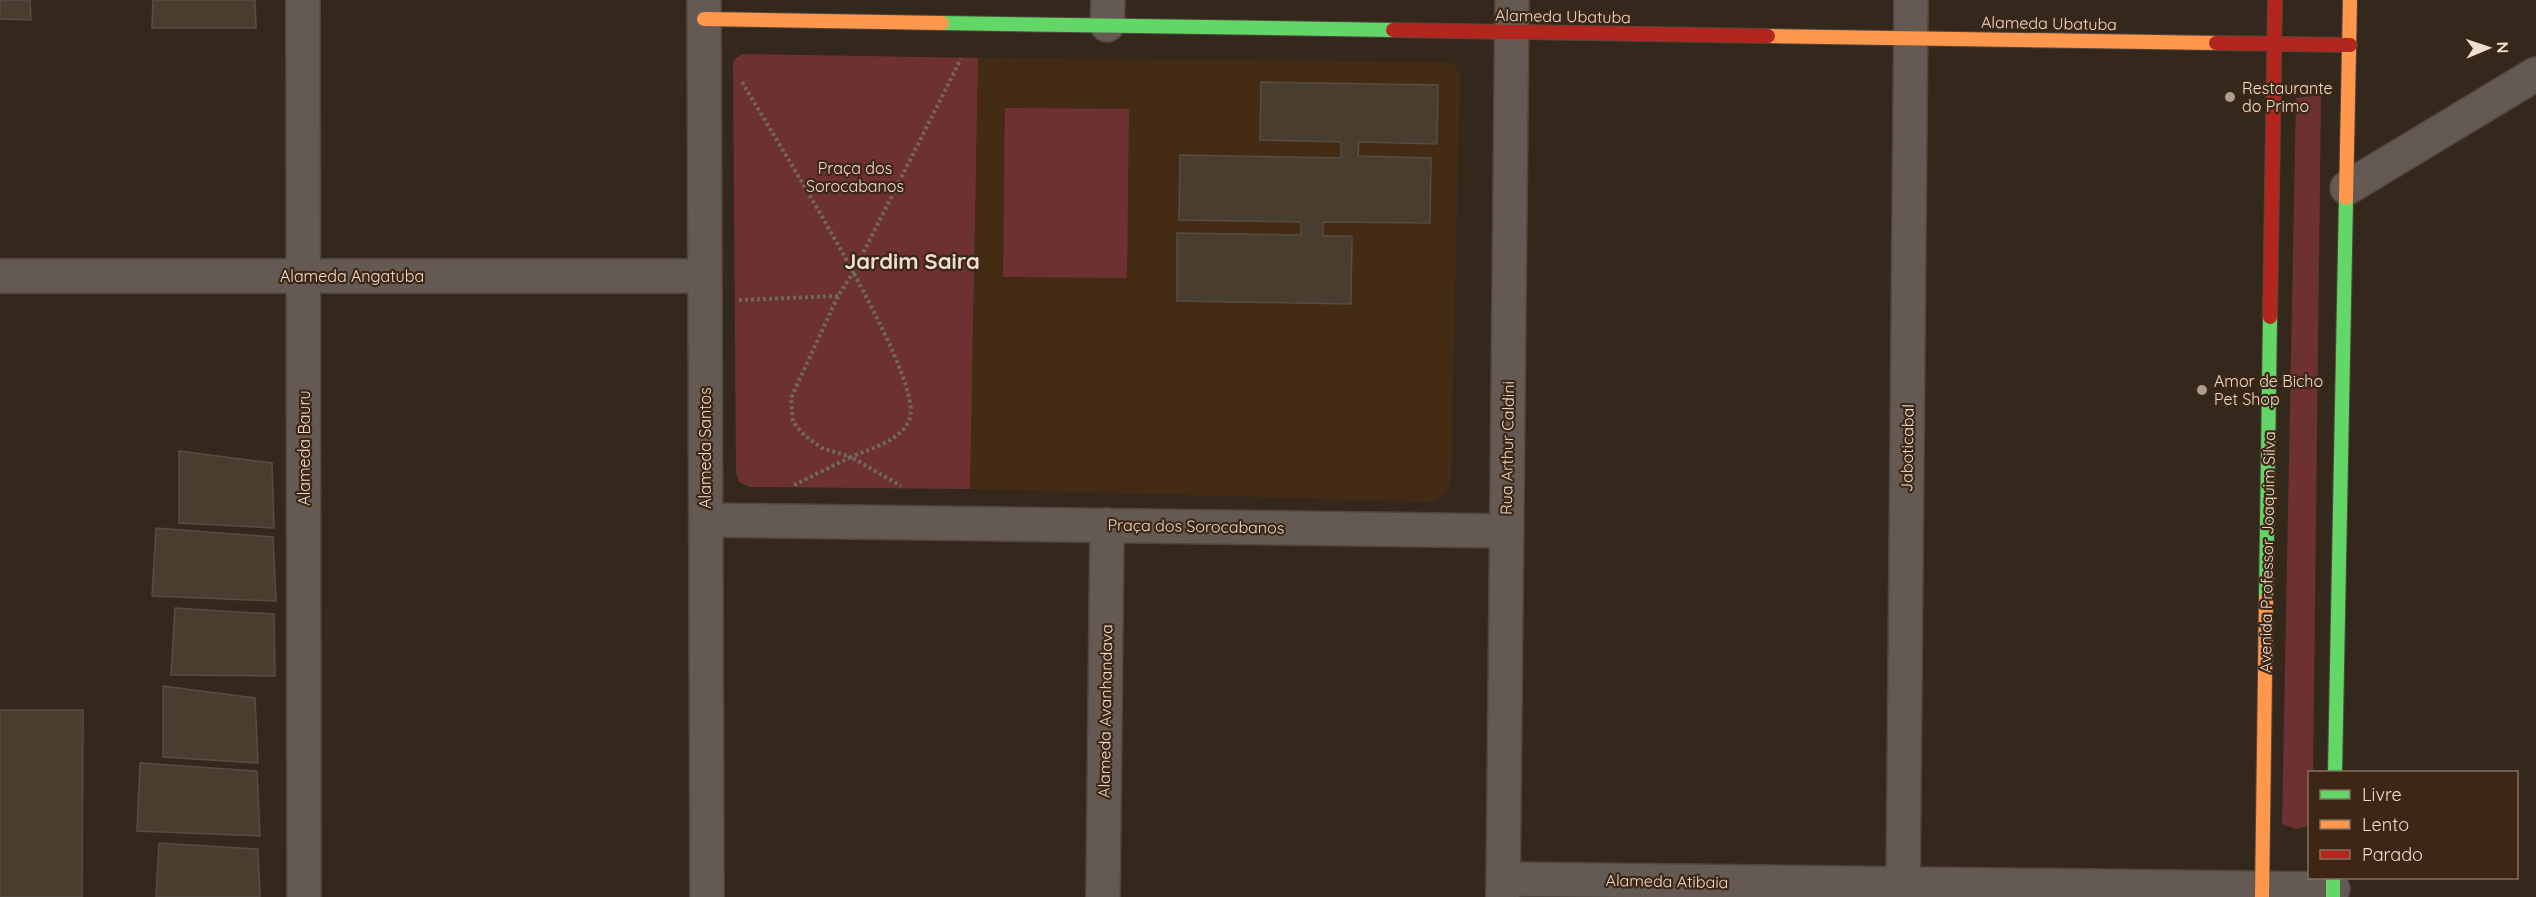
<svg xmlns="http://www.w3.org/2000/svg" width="2536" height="897" font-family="Quicksand,sans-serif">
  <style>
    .built { fill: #442b14 }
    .green { fill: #6e3132 }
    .building { fill: #493d30; stroke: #564d43; stroke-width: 1.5 }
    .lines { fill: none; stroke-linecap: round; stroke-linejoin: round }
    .street-casing { stroke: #51463d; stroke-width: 36 }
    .fast-casing { stroke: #51463d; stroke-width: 16 }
    .slow-casing { stroke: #51463d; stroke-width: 16 }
    .jam-casing { stroke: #51463d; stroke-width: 16 }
    .path { stroke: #70675f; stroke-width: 4; stroke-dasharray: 3 3; stroke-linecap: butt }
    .street { stroke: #645a53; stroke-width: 33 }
    .fast { stroke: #63d668; stroke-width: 14 }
    .slow { stroke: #ff974d; stroke-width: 14 }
    .jam { stroke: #b3261e; stroke-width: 14 }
    .poi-dot { fill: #ac9e93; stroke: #3d2714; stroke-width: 2 }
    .labels { text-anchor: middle; stroke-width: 4.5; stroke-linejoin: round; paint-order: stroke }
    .street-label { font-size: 16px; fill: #edded2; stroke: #3d2714 }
    .poi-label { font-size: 16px; fill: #edded2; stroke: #3d2714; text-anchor: start }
    .park-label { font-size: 16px; fill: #f2d8d8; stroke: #3d2714 }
    .district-label { font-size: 22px; font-weight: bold; fill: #edded2; stroke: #3d2714 }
  </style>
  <rect width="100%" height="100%" fill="#34281d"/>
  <path class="built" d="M978,58L1444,62L1454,65L1460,75L1451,478L1446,494L1431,502L970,489Z"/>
  <path class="green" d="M743,54L978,58L970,489L750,487L739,482L736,473L733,62L736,58Z
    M2321,95L2313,772H2310L2309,819L2307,826L2296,829L2282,824L2296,98Z
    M1005,108L1129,109L1127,278L1003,277Z"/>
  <path class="building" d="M0,0H30L31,20L0,19Z
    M153,0H255L256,28H152Z
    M1261,82L1438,85L1437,144L1359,142L1358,156L1431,158L1430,223L1323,222V236H1352L1351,304L1177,301V233L1301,235V222L1179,220L1180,155L1341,158V142L1260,140Z
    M179,451L272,463L274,528L179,523Z
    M156,528L273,537L276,601L152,596Z
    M175,608L274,614L275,676L171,675Z
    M163,686L255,698L258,763L163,757Z
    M0,710H83L82,897H0Z
    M140,763L257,771L260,836L137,831Z
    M159,843L258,849L260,897H156Z"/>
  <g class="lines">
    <defs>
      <path id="street" d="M303,0L304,897
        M704,0L707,897
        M1107,25L1108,0
        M2347,188L2536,74
        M0,276H704
        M706,520L1507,531
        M1503,879L2333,889
        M1103,897L1107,525
        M1503,897L1512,0
        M1903,897L1911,0"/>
      <path id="fast" d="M942,23L1393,30
        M2266,599L2270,317
        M2335,772L2346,198
        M2333,878V897"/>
      <path id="slow" d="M704,19L942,23
        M1768,36L2216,43
        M2346,198L2350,0
        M2262,897L2266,599"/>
      <path id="jam" d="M1393,30L1768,36
        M2216,43L2350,45
        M2270,317L2275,0"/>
    </defs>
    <use href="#street" class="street-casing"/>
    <use href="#fast" class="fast-casing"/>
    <use href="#slow" class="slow-casing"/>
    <use href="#jam" class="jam-casing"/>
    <path class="path" d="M742,82C771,132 924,374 910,418C902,441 871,448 851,457L822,448L805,436L793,422L791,398L838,296L854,271L961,59
      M739,300L838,296
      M794,485L851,457L901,486"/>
    <use href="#street" class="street"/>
    <use href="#fast" class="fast"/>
    <use href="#slow" class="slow"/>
    <use href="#jam" class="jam"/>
  </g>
  <g class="poi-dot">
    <circle cx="2230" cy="97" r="6"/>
    <circle cx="2202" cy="390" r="6"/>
  </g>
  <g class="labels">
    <g class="street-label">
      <text transform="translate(1563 16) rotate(1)" y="6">Alameda Ubatuba</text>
      <text transform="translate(2049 23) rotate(1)" y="6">Alameda Ubatuba</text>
      <text x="352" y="282">Alameda Angatuba</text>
      <text transform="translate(304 448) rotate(-90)" y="6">Alameda Bauru</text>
      <text transform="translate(705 448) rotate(-90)" y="6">Alameda Santos</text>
      <text transform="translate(1507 448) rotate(-89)" y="6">Rua Arthur Caldini</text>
      <text transform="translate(1907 448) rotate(-89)" y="6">Jaboticabal</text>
      <text transform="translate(1196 526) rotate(1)" y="6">Praça dos Sorocabanos</text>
      <text transform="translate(2267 552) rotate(-89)" y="6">Avenida Professor Joaquim Silva</text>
      <text transform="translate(1105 711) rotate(-89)" y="6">Alameda Avanhandava</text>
      <text transform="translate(1667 881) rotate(1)" y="6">Alameda Atibaia</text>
    </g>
    <g class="poi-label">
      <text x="2242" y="94">Restaurante<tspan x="2242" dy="18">do Primo</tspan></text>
      <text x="2214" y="387">Amor de Bicho<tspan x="2214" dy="18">Pet Shop</tspan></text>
    </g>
    <g class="park-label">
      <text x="855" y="174">Praça dos<tspan x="855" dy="18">Sorocabanos</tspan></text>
    </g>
    <g class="district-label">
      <text x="912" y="269">Jardim Saira</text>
    </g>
  </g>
  <rect x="2308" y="771" width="210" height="108" fill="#3d2714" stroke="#837060" stroke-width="1.5"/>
  <rect x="2320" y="790" width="30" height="9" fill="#63d668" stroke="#837060" stroke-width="1.5"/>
  <text x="2362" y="801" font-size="18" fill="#edded2">Livre</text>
  <rect x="2320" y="820" width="30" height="9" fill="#ff974d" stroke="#837060" stroke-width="1.5"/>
  <text x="2362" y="831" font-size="18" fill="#edded2">Lento</text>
  <rect x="2320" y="850" width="30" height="9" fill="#b3261e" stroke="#837060" stroke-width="1.5"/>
  <text x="2362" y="861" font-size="18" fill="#edded2">Parado</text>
  <g transform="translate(2488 48) rotate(88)" stroke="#3d2714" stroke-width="4.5" paint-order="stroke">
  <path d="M0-4.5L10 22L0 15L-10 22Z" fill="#edded2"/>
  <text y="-9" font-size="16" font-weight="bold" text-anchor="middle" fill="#edded2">N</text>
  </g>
</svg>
